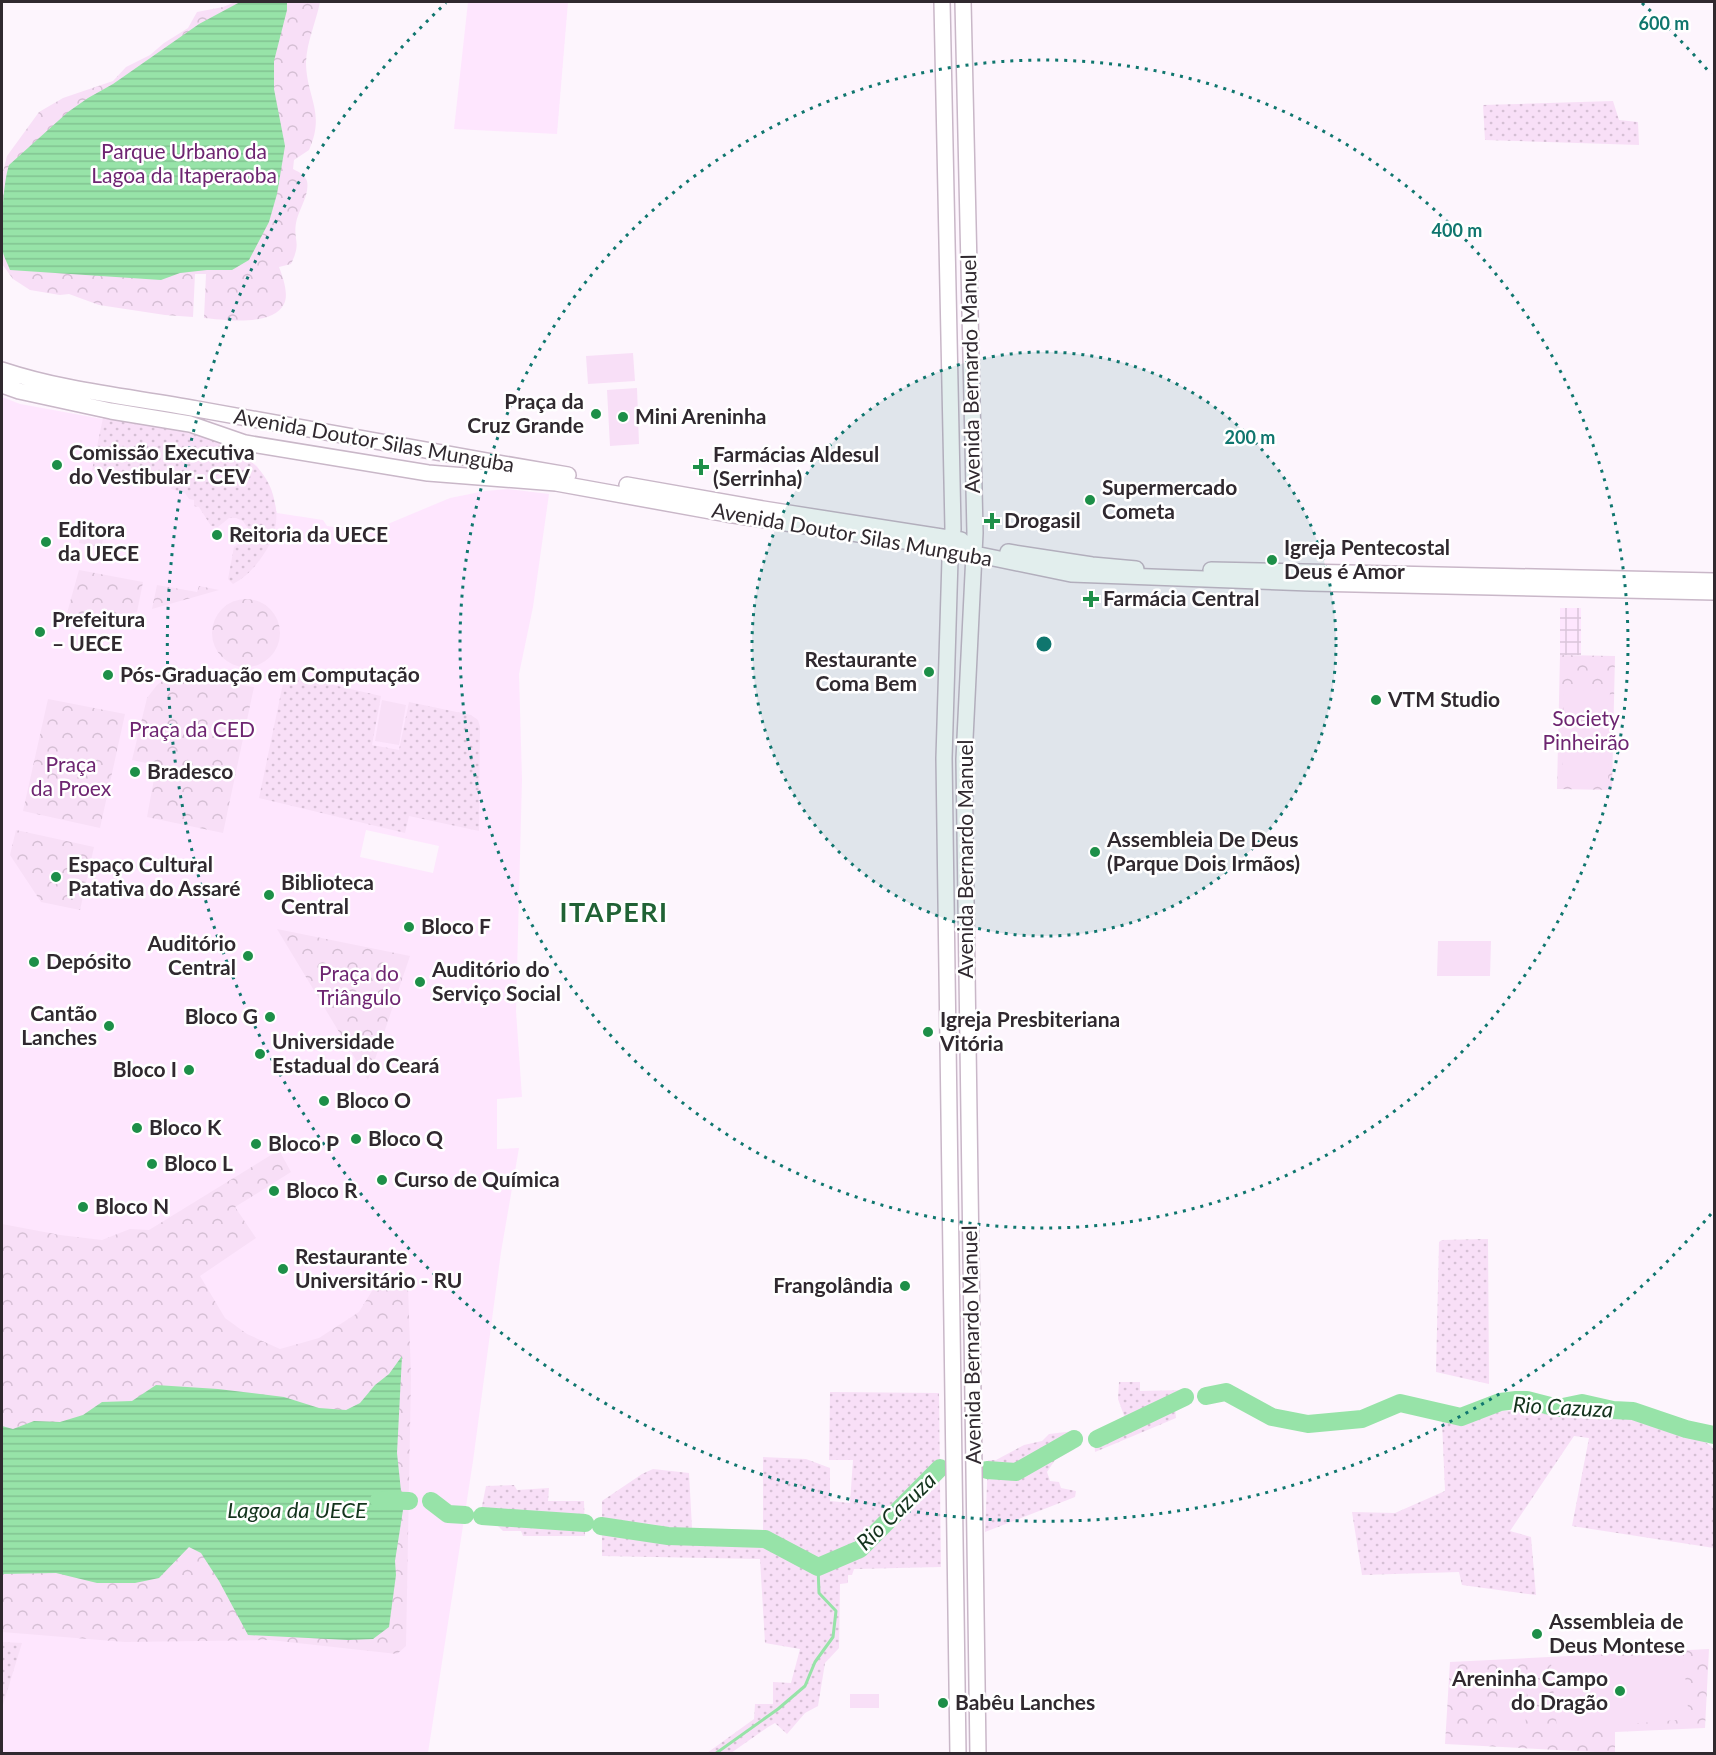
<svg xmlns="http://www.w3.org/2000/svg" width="1716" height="1755" font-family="Lato,sans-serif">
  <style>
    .built { fill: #fee6fe; fill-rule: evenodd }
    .industrial { fill: url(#industrial-grid) }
    .grass { fill: url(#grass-dots) }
    .park { fill: url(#park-crowns) }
    .pitch { fill: #f8dff7 }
    .water { fill: url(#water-rules) }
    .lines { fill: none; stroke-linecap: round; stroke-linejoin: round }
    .stream { stroke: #97e3a8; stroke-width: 3 }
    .river { stroke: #97e3a8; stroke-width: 18 }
    .primary-casing { stroke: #c9b7c8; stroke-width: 18 }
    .primary { stroke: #fff; stroke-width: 15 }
    .ring { fill: none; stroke: #0f766e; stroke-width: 3; stroke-dasharray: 3 6 }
    .poi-dot { fill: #1d8f48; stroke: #fff; stroke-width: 2 }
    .labels { text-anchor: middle; stroke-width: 5; stroke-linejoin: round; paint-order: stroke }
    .park-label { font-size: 21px; fill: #6e2571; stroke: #fff }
    .street-label { font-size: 21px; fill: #30292f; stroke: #fff }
    .poi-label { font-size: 21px; font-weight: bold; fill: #30292f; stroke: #fff; text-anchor: start }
    .water-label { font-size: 22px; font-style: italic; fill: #14341d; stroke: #fff }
    .district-label { font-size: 27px; font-weight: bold; letter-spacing: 1.5px; fill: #206335; stroke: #fff }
    .centre { fill: #0f766e; stroke: #fff; stroke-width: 3 }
    .ring-label { font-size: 18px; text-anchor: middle; font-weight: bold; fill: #0f766e; stroke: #fff; stroke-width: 5; stroke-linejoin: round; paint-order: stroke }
  </style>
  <defs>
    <pattern id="industrial-grid" width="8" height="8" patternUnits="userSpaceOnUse" patternTransform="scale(1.5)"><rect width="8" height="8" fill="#fee6fe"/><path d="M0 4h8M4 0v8" fill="none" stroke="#dac5da"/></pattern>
    <pattern id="grass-dots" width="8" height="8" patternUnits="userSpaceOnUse" patternTransform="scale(1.5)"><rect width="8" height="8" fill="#f8dff7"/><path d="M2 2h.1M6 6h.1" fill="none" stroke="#d5bfd4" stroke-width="1.8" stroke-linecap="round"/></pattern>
    <pattern id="park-crowns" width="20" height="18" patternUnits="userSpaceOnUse" patternTransform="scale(1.5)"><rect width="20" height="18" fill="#f8dff7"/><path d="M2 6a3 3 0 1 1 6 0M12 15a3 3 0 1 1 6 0" fill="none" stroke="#d5bfd4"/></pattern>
    <pattern id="water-rules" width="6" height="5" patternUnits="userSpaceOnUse" patternTransform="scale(1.5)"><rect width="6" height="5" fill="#97e3a8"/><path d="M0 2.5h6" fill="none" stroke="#82c391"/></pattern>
  </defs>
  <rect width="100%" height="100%" fill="#fdf5fd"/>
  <path class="built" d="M468,2H568L557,134L454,129Z
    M2,397L20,404L196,436L223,444L257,466L271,489L277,513L323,520L327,526L343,528L353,543L383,526L450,498L485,491L508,489L549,494L533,607L519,674L522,779L516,1011L522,1097L497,1099V1149L519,1148L501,1252L473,1461L428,1753L2,1754ZM366,830L439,846L433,873L360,857Z"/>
  <path class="industrial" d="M1560,608H1581V655H1560Z"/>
  <path class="grass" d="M1613,101L1619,120L1638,122L1639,145L1485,140L1483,105Z
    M103,418C155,427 256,433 273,495C277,510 278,521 273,536L249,530L243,521L236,518H229L218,527L211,526L199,507L194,506V500L189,499L185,493L171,489L173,481L135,474L122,476L92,470Z
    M247,539L270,544C260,561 250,575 233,584L228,579L234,547Z
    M285,674L381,696L372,745L399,750L409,702L471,715L478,720L480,727L479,831L409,816L405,833L259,798Z
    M1488,1239L1489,1384L1436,1372L1439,1242L1442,1240Z
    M1119,1382H1140V1391L1184,1390L1185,1405L1175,1408L1176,1418L1095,1452L1094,1435L1126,1421L1118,1399Z
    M830,1392L939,1393L941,1567L854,1569L852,1575H848V1583L840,1584L839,1648L825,1663L818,1706L805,1713L787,1734L775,1723L768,1727L731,1753H707L754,1719L755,1704H773V1682L791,1683L800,1649L765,1643L760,1559L602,1556V1501L642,1474L653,1469L689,1473L692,1528L763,1530V1457L806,1459L830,1468V1501L850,1503L853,1460H829Z
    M1568,1409C1609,1415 1685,1420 1714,1449V1548L1572,1526L1589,1438L1574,1436L1510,1531L1531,1537L1536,1595L1462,1585L1459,1572L1362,1575L1352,1512L1395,1513L1445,1491L1442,1422L1460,1424L1486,1414L1503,1411Z
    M1075,1431V1449L1055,1460L1047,1472L1050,1481L1059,1482L1061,1488L1076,1491L1075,1497L985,1532L988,1460H996L1024,1445L1042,1441L1049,1434Z
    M514,1485L517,1490L549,1488L548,1501H584L585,1536H523L521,1531H503L496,1524L479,1521L486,1486Z
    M2,1642L22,1643L2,1708Z"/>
  <path class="park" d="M235,2H320C316,22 307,41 306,62C306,97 326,112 309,150L294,160L293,169C299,172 305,175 307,181C310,195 298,210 296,223C293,242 302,241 291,264L279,267C283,277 289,295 284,304C272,327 225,320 204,318L206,274H195L193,317L165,315L99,305L69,294L60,295L30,290L13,279L2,264V176L7,156L39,112L63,98L113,81L126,67L150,55L164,43L188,28L197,12L223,7Z
    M106,528L101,547L79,543L81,529Z
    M79,570L143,582L137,612C114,616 89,624 67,613Z
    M157,585L197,592L199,586L219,590L152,609Z
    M212 633a34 34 0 1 1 68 0a34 34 0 1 1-68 0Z
    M1560,655L1615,656L1612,790L1557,789Z
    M171,675L254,687L223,833L147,817L156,768L146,766V763L132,760L147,698L157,685Z
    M48,699L125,714L100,828L23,811Z
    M16,830L94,847L80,910L41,902L10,855Z
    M277,929L410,956L368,1080Z
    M279,1150L291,1172L235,1207L256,1238L200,1276L225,1318L247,1334L280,1349L319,1338L359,1312L372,1291L390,1284L408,1285L411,1377L406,1646L397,1654L270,1640L125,1642L2,1632V1224L60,1235L102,1240L130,1229L149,1230Z
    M1709,1649L1705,1728L1615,1732V1753L1445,1744L1450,1662Z"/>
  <path class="pitch" d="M633,353L635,381L588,384L586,356Z
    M637,388L639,444L610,446L607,390Z
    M1564,690L1610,691L1609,721L1563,720Z
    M382,700L406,705L399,745L375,741Z
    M1563,723L1609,724L1608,785H1562Z
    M1438,941H1491L1490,976H1437Z
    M1683,1652L1689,1719L1557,1730L1551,1663Z
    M1498,1689L1527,1690L1525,1733L1496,1732Z
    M850,1694H879V1708H850Z"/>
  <path class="water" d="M240,2H287V10L274,61V89L285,146L277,194L269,222L249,260L232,270H207L180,273L161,280L10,270C8,264 4,258 3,252C0,234 3,183 9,165L68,112L88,98L113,84L199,24Z
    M402,1356L397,1453L403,1510L395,1561L396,1575L389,1627L373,1639L348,1640L248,1635L219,1581L201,1553L189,1547L159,1578L135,1583H97L56,1573L2,1574V1426L13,1429L34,1421L60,1422L83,1415L102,1402L132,1401L156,1385L218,1389L284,1397L319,1408L346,1410L360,1403L375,1385L389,1374Z"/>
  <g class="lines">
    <path class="stream" d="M715,1754L778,1709L805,1686L815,1662L833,1637L836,1611L819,1593L818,1567"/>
    <path class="river" d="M1206,1396L1226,1392L1272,1417L1308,1424L1362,1419L1400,1403L1461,1417L1500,1402L1516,1400H1527L1558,1408L1582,1403L1613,1410L1633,1411L1686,1429L1714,1435
      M1097,1439L1185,1397
      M987,1470L1016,1472L1074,1439
      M379,1500L409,1501
      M431,1501L448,1514L465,1515
      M482,1516L585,1523
      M601,1526L668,1536L765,1539L818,1567L860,1549L940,1468"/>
    <defs>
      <path id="primary" d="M942,2L953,529L950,559L944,758L958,1754
        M963,2L975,533L964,759L978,1754
        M2,370C65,391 132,397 197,409C320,432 444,454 568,475
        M2,385L19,391L111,411L190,424L245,443L428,473L556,483L727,514L931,545L1071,574L1310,583L1714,592
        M627,485L763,509L961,540
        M1008,552L1092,565L1136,569
        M1211,570L1714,581"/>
    </defs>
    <use href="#primary" class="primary-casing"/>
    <use href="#primary" class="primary"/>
  </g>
  <circle cx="1044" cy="644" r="292" fill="#0f766e" fill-opacity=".12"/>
  <g class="ring">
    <circle cx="1044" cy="644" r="292"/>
    <circle cx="1044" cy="644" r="584"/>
    <path d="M1711 1214A877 877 0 1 1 446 3M1642 3A877 877 0 0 1 1711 74"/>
  </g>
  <g class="poi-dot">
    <circle cx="596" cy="414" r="6"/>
    <circle cx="623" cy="417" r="6"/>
    <circle cx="57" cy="465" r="6"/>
    <path d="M698 458h6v6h6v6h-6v6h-6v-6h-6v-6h6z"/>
    <circle cx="1090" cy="500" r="6"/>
    <path d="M989 512h6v6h6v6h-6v6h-6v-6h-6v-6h6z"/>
    <circle cx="217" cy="535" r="6"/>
    <circle cx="46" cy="542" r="6"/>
    <circle cx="1272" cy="560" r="6"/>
    <path d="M1088 590h6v6h6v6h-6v6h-6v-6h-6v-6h6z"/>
    <circle cx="40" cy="632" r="6"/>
    <circle cx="929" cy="672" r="6"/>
    <circle cx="108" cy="675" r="6"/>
    <circle cx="1376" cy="700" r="6"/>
    <circle cx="135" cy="772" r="6"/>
    <circle cx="1095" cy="852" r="6"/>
    <circle cx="56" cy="877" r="6"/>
    <circle cx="269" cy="895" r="6"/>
    <circle cx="409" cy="927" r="6"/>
    <circle cx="248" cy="956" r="6"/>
    <circle cx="34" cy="962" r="6"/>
    <circle cx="420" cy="982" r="6"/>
    <circle cx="270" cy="1017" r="6"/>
    <circle cx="109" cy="1026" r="6"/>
    <circle cx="928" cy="1032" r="6"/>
    <circle cx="260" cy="1054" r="6"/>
    <circle cx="189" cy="1070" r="6"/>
    <circle cx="324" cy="1101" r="6"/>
    <circle cx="137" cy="1128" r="6"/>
    <circle cx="356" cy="1139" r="6"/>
    <circle cx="256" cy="1144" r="6"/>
    <circle cx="152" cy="1164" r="6"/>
    <circle cx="382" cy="1180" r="6"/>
    <circle cx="274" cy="1191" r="6"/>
    <circle cx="83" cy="1207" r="6"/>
    <circle cx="283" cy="1269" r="6"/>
    <circle cx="905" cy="1286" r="6"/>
    <circle cx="1537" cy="1634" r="6"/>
    <circle cx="1620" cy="1691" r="6"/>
    <circle cx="943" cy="1703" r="6"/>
  </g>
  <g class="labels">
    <g class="park-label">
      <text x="184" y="159">Parque Urbano da<tspan x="184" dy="24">Lagoa da Itaperaoba</tspan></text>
      <text x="1586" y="726">Society<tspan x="1586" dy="24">Pinheirão</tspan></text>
      <text x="192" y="737">Praça da CED</text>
      <text x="71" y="772">Praça<tspan x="71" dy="24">da Proex</tspan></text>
      <text x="359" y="981">Praça do<tspan x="359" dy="24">Triângulo</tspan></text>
    </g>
    <g class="street-label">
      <text transform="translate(971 374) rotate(-91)" y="7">Avenida Bernardo Manuel</text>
      <text transform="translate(374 441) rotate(10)" y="7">Avenida Doutor Silas Munguba</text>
      <text transform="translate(852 535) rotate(10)" y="7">Avenida Doutor Silas Munguba</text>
      <text transform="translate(966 859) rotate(-90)" y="7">Avenida Bernardo Manuel</text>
      <text transform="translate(972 1345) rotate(-91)" y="7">Avenida Bernardo Manuel</text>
    </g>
    <g class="poi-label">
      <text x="584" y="409" text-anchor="end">Praça da<tspan x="584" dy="24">Cruz Grande</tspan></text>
      <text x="635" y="424">Mini Areninha</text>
      <text x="69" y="460">Comissão Executiva<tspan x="69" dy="24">do Vestibular - CEV</tspan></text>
      <text x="713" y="462">Farmácias Aldesul<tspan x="713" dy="24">(Serrinha)</tspan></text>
      <text x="1102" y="495">Supermercado<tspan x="1102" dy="24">Cometa</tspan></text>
      <text x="1004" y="528">Drogasil</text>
      <text x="58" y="537">Editora<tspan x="58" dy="24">da UECE</tspan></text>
      <text x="229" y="542">Reitoria da UECE</text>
      <text x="1284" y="555">Igreja Pentecostal<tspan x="1284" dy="24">Deus é Amor</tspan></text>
      <text x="1103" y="606">Farmácia Central</text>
      <text x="52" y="627">Prefeitura<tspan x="52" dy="24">– UECE</tspan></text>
      <text x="917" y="667" text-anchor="end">Restaurante<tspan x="917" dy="24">Coma Bem</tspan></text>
      <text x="120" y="682">Pós-Graduação em Computação</text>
      <text x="1388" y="707">VTM Studio</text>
      <text x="147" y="779">Bradesco</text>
      <text x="1107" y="847">Assembleia De Deus<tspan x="1107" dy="24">(Parque Dois Irmãos)</tspan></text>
      <text x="68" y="872">Espaço Cultural<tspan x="68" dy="24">Patativa do Assaré</tspan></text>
      <text x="281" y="890">Biblioteca<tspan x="281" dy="24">Central</tspan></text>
      <text x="421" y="934">Bloco F</text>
      <text x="236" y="951" text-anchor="end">Auditório<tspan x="236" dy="24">Central</tspan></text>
      <text x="46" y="969">Depósito</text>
      <text x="432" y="977">Auditório do<tspan x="432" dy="24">Serviço Social</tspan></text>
      <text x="97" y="1021" text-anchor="end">Cantão<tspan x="97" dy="24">Lanches</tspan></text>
      <text x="258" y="1024" text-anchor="end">Bloco G</text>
      <text x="940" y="1027">Igreja Presbiteriana<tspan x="940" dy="24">Vitória</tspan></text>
      <text x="272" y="1049">Universidade<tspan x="272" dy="24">Estadual do Ceará</tspan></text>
      <text x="177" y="1077" text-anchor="end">Bloco I</text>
      <text x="336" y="1108">Bloco O</text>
      <text x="149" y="1135">Bloco K</text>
      <text x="368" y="1146">Bloco Q</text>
      <text x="268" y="1151">Bloco P</text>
      <text x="164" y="1171">Bloco L</text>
      <text x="394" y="1187">Curso de Química</text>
      <text x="286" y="1198">Bloco R</text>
      <text x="95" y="1214">Bloco N</text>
      <text x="295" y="1264">Restaurante<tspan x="295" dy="24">Universitário - RU</tspan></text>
      <text x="893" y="1293" text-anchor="end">Frangolândia</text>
      <text x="1549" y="1629">Assembleia de<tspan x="1549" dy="24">Deus Montese</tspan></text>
      <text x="1608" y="1686" text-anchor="end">Areninha Campo<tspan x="1608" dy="24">do Dragão</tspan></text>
      <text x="955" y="1710">Babêu Lanches</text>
    </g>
    <g class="water-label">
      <text transform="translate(1563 1407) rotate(3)" y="8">Rio Cazuza</text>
      <text x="297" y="1518">Lagoa da UECE</text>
      <text transform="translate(896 1511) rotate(-44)" y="8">Rio Cazuza</text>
    </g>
    <g class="district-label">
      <text x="614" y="922">ITAPERI</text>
    </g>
  </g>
  <circle cx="1044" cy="644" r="9" class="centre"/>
  <g class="ring-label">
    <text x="1664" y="30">600 m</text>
    <text x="1457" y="237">400 m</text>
    <text x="1250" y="444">200 m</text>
  </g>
  <rect width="1716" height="1755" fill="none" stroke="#30292f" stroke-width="6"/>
</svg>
